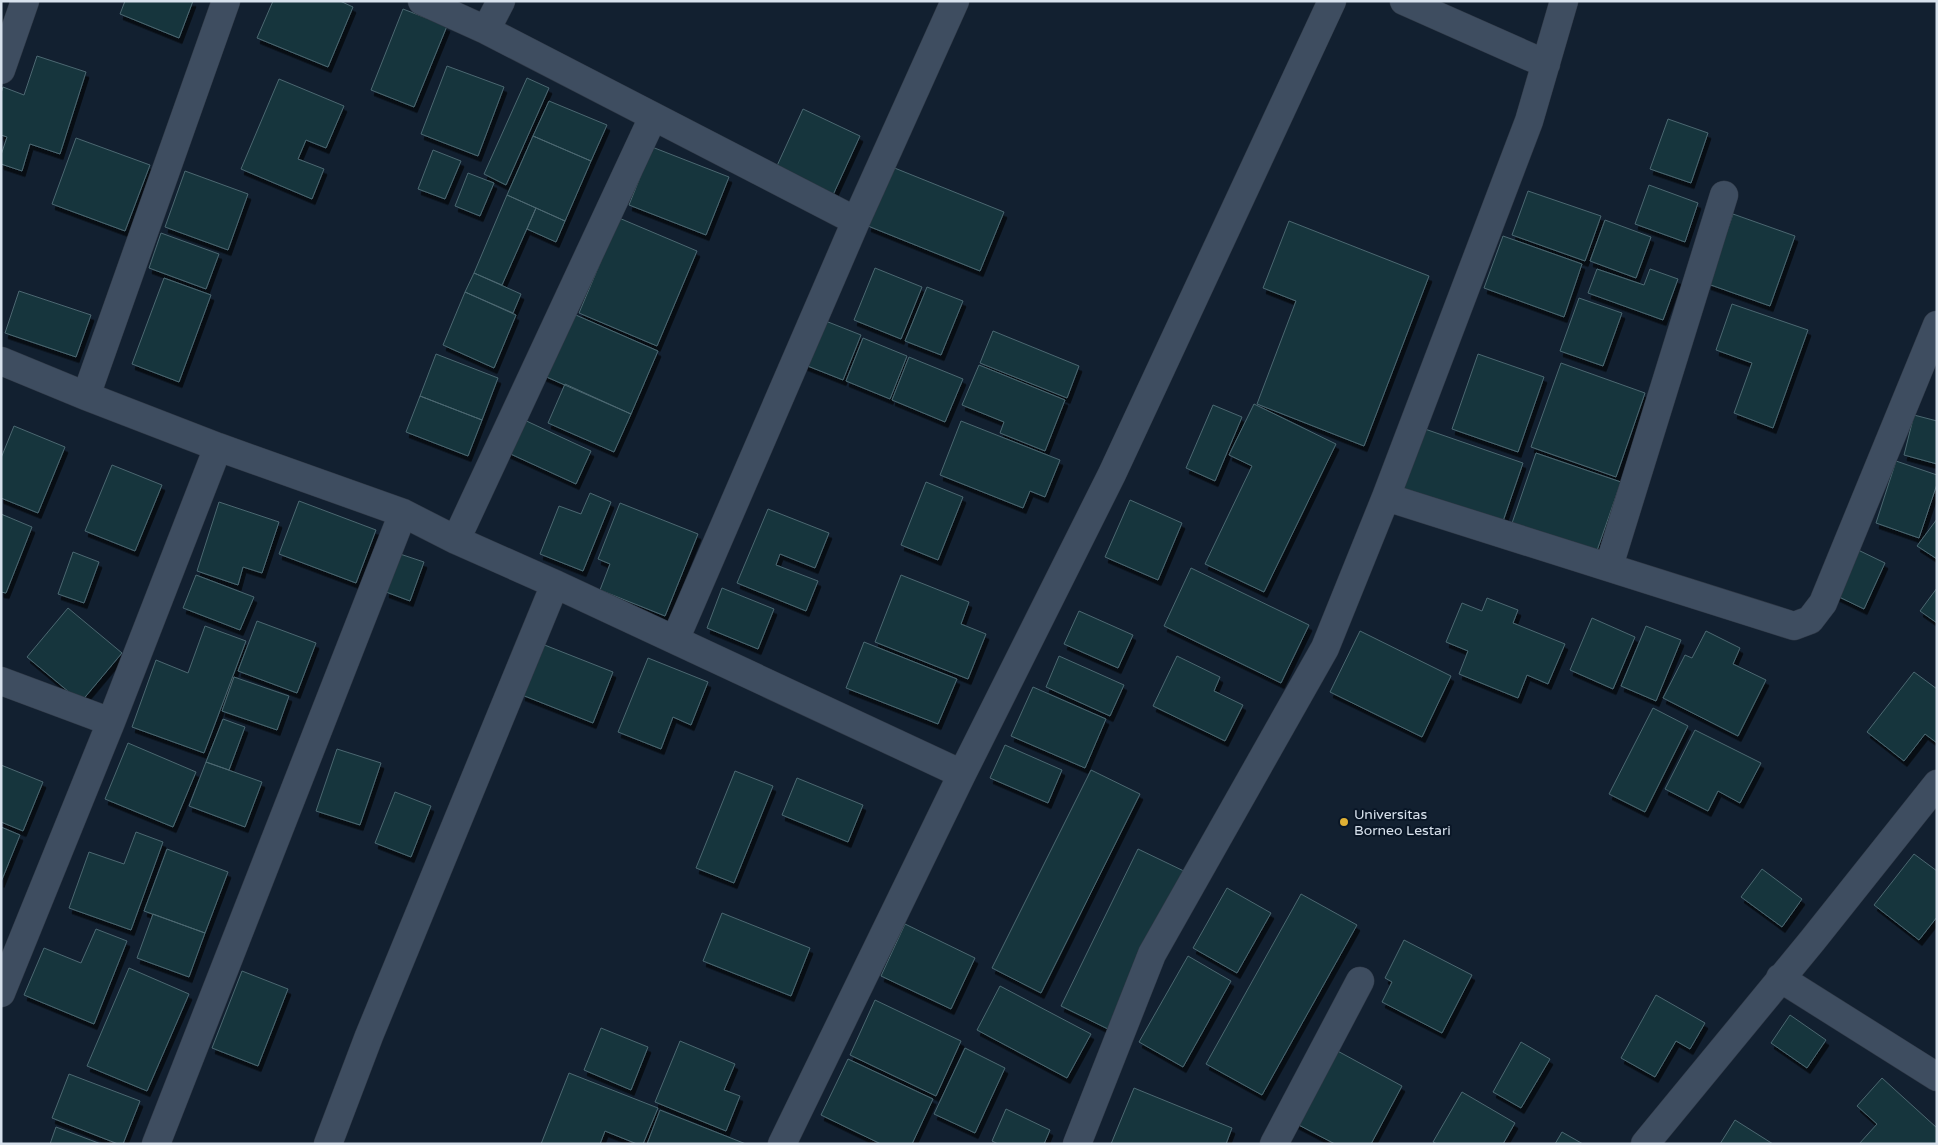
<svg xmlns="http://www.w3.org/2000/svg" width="1938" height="1145" font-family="'Varela Round',sans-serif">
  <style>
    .building { fill: #19343d; stroke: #4b6871; filter: url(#shadow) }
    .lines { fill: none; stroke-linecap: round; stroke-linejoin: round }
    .minor-casing { stroke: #303946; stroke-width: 29 }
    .minor { stroke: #3e4d60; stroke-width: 28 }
    .poi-dot { fill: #dfb034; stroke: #091626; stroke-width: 2 }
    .labels { text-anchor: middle; stroke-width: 4; stroke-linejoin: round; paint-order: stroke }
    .poi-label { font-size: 14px; fill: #d8e2ed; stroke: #091626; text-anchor: start }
  </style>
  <defs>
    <filter id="shadow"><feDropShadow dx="3" dy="5.5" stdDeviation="0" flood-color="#0009"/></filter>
  </defs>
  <rect width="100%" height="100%" fill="#122030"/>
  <path class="building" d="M125,1H193L179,38L120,14Z
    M273,1H340L353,7L328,67L257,38Z
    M403,9L447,26L414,107L371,90Z
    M37,56L86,72L60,154L30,144L22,171L1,164V155L7,137L1,135V93L3,87L24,95Z
    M447,66L504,87L478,156L421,134Z
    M527,78L549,88L506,185L484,174Z
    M279,79L344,106L326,148L306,140L298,159L324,169L312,199L241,169Z
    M549,101L607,125L591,161L533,136Z
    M803,109L860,136L833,195L776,168Z
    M1668,119L1708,133L1691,183L1650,169Z
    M533,136L591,161L565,221L507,195Z
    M76,138L150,165L125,231L52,204Z
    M652,147L729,177L706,235L629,205Z
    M433,150L461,161L445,199L418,189Z
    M892,167L1004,212L980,271L868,226Z
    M185,171L248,194L228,250L165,227Z
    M468,173L494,183L480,216L455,206Z
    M1649,185L1698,203L1685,242L1635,224Z
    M1528,191L1601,216L1585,261L1512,235Z
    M507,195L536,208L502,285L474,273Z
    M536,208L565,221L556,242L527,229Z
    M1733,214L1795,236L1770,306L1708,284Z
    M619,218L697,251L657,346L579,313Z
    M1605,220L1651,237L1636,278L1590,261Z
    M1289,221L1429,276L1364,446L1257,404L1296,301L1263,288Z
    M161,233L219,254L206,289L149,268Z
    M1503,236L1582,264L1564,317L1484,288Z
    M875,268L922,287L901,339L854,320Z
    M1597,269L1644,285L1650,269L1678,279L1663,320L1588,293Z
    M474,273L521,294L513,313L465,292Z
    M164,278L211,295L179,382L132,364Z
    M927,287L963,301L941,355L905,341Z
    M19,291L91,315L76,357L5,333Z
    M465,292L516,315L494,368L443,345Z
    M1579,298L1622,313L1603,366L1560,351Z
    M1732,304L1808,330L1773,428L1734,413L1752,363L1716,350Z
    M569,312L658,351L631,414L542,375Z
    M818,318L861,335L843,380L800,363Z
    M993,331L1079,366L1067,398L980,363Z
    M863,338L907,356L890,399L846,381Z
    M436,354L498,378L482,420L420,396Z
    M1478,354L1544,377L1518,452L1452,429Z
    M909,357L963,379L945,422L892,400Z
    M1561,363L1645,393L1616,477L1531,447Z
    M979,365L1065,400L1045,451L1000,433L1004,422L962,405Z
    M565,384L631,414L614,452L548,423Z
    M420,396L482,420L468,456L406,432Z
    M1254,404L1336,444L1264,592L1205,564L1252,466L1229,455Z
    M1213,405L1242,417L1215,481L1186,468Z
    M1914,415L1937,421V464L1904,455Z
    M520,418L591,451L576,484L504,451Z
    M961,421L1060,460L1045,497L1030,491L1023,508L940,475Z
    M14,426L65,447L38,513L1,498V458Z
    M1422,428L1523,463L1500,530L1398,494Z
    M1536,453L1621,482L1594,559L1510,529Z
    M1896,461L1937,475V484L1919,538L1876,523Z
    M112,465L162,485L135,551L85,531Z
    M926,482L963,497L938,560L901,545Z
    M590,493L611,502L583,571L540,554L559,506L581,514Z
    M1130,500L1182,523L1158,580L1105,557Z
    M299,501L376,530L356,583L279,554Z
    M219,502L279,522L262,573L243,567L238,585L197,571Z
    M620,503L698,534L665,616L600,590L610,564L598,559Z
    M768,509L829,533L815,568L780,554L776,565L818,581L806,611L737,583Z
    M1,514L32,527L6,593L1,592Z
    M1937,519V559L1917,546Z
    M1856,549L1885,563L1864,609L1835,595Z
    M73,552L99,562L84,603L58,594Z
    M400,554L424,562L410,601L386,592Z
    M1191,568L1309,625L1281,683L1164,626Z
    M196,575L254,597L240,630L183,608Z
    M901,575L969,602L961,624L986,634L968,679L875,642Z
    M722,588L774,609L758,649L707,628Z
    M1937,588V623L1920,611Z
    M1487,598L1518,610L1513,623L1565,644L1548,684L1527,675L1518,698L1459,674L1468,651L1446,642L1462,603L1482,611Z
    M68,608L122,653L81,702L27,657Z
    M1079,611L1133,635L1118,668L1064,644Z
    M1592,618L1635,637L1613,689L1570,670Z
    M257,621L316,643L297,693L238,671Z
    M205,626L246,641L204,753L132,727L156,660L188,673Z
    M1646,626L1681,640L1656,701L1621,686Z
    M1360,631L1451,676L1422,737L1330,692Z
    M1706,631L1740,648L1733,664L1766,680L1738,736L1663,698L1685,655L1692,658Z
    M864,642L957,679L938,724L846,688Z
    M542,644L613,672L593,723L522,695Z
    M1059,656L1124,685L1110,716L1046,687Z
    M1177,656L1220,677L1214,691L1243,705L1225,741L1153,706Z
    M648,658L708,682L691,725L673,717L661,749L618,732Z
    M1914,672L1937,689V743L1925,734L1904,761L1867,732Z
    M234,677L289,696L277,730L222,711Z
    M1033,687L1106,719L1085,768L1011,736Z
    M1653,708L1688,726L1645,812L1609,794Z
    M223,719L245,727L229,770L206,762Z
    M1695,730L1761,763L1740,803L1718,791L1708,811L1665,789Z
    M128,743L196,772L173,827L105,799Z
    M1005,745L1062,770L1048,803L990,778Z
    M337,749L381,763L360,825L316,811Z
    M206,762L262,782L245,827L189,806Z
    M1,765L43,782L23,831L1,822Z
    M1091,770L1140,794L1041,993L992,968Z
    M735,771L773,786L734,883L696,868Z
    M797,778L863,805L848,842L782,815Z
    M395,792L431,806L411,857L375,843Z
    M1,827L20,835L1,882Z
    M136,832L163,842L131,930L69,908L89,852L124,864Z
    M167,849L228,872L205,933L144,911Z
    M1138,849L1188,873L1110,1030L1061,1006Z
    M1914,854L1937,871V917L1919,940L1874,905Z
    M1762,869L1802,899L1782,927L1741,897Z
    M1227,888L1271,913L1237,973L1193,948Z
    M1301,894L1357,925L1262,1095L1206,1064Z
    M722,913L810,948L791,996L703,961Z
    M153,914L205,933L189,977L137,958Z
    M905,924L975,958L951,1009L881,976Z
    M96,929L127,941L94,1024L24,995L44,948L81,963Z
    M1404,940L1472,975L1442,1033L1382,1002L1392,982L1385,978Z
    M1188,956L1231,981L1183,1067L1139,1042Z
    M129,968L189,994L147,1091L87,1066Z
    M242,971L288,989L258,1066L212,1048Z
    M1000,986L1091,1034L1067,1078L977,1030Z
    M1656,995L1705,1023L1690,1049L1676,1041L1655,1077L1621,1058Z
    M875,1000L961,1041L936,1096L850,1055Z
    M1790,1015L1826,1040L1807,1068L1771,1043Z
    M601,1028L648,1047L631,1090L584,1070Z
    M680,1041L735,1064L724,1090L740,1096L726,1131L655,1102Z
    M1521,1042L1550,1059L1521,1108L1493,1092Z
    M965,1048L1005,1068L975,1133L934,1114Z
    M1332,1048L1402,1086L1371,1144H1335L1293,1122Z
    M848,1059L933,1099L912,1144H881L821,1115Z
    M569,1073L658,1108L643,1144H637L605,1131L600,1144H541Z
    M69,1074L140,1101L123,1144H118L52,1118Z
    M1882,1078L1937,1128V1144H1859L1877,1124L1857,1106Z
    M1134,1088L1232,1128L1226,1144H1111Z
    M1462,1092L1515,1123L1503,1144H1437L1433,1142Z
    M1006,1109L1050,1130L1044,1144H998L992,1141Z
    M660,1110L746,1144H647Z
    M1735,1120L1773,1144H1720Z
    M56,1127L101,1144H50Z
    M1562,1132L1583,1144H1555Z"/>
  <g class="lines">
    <defs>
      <path id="minor" d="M422,1L486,30L856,221
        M1404,1L1546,64
        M486,30L501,1
        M1,70L25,1
        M1,361L86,396L218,447L403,513L456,540L555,584L962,774
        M86,396L226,1
        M1386,497L1794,626L1810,620L1823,603L1937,325
        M456,540L653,117
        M1609,566L1724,195
        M675,640L856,221L955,1
        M1,681L111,722
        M1780,978L1937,1077
        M1,993L111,722L218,447
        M156,1144L403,513
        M328,1144L369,1036L555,584
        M782,1144L962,774L1112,474L1332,1
        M1077,1144L1152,954L1325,648L1386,497L1529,121L1564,1
        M1274,1144L1360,981
        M1645,1144L1812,941L1937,784"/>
    </defs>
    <use href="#minor" class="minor-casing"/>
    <use href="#minor" class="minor"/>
  </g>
  <circle class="poi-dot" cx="1344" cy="822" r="5"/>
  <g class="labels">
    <g class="poi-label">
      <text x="1354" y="819">Universitas<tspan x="1354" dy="16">Borneo Lestari</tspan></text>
    </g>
  </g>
  <rect width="1938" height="1145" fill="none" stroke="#d8e2ed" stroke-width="5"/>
</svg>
